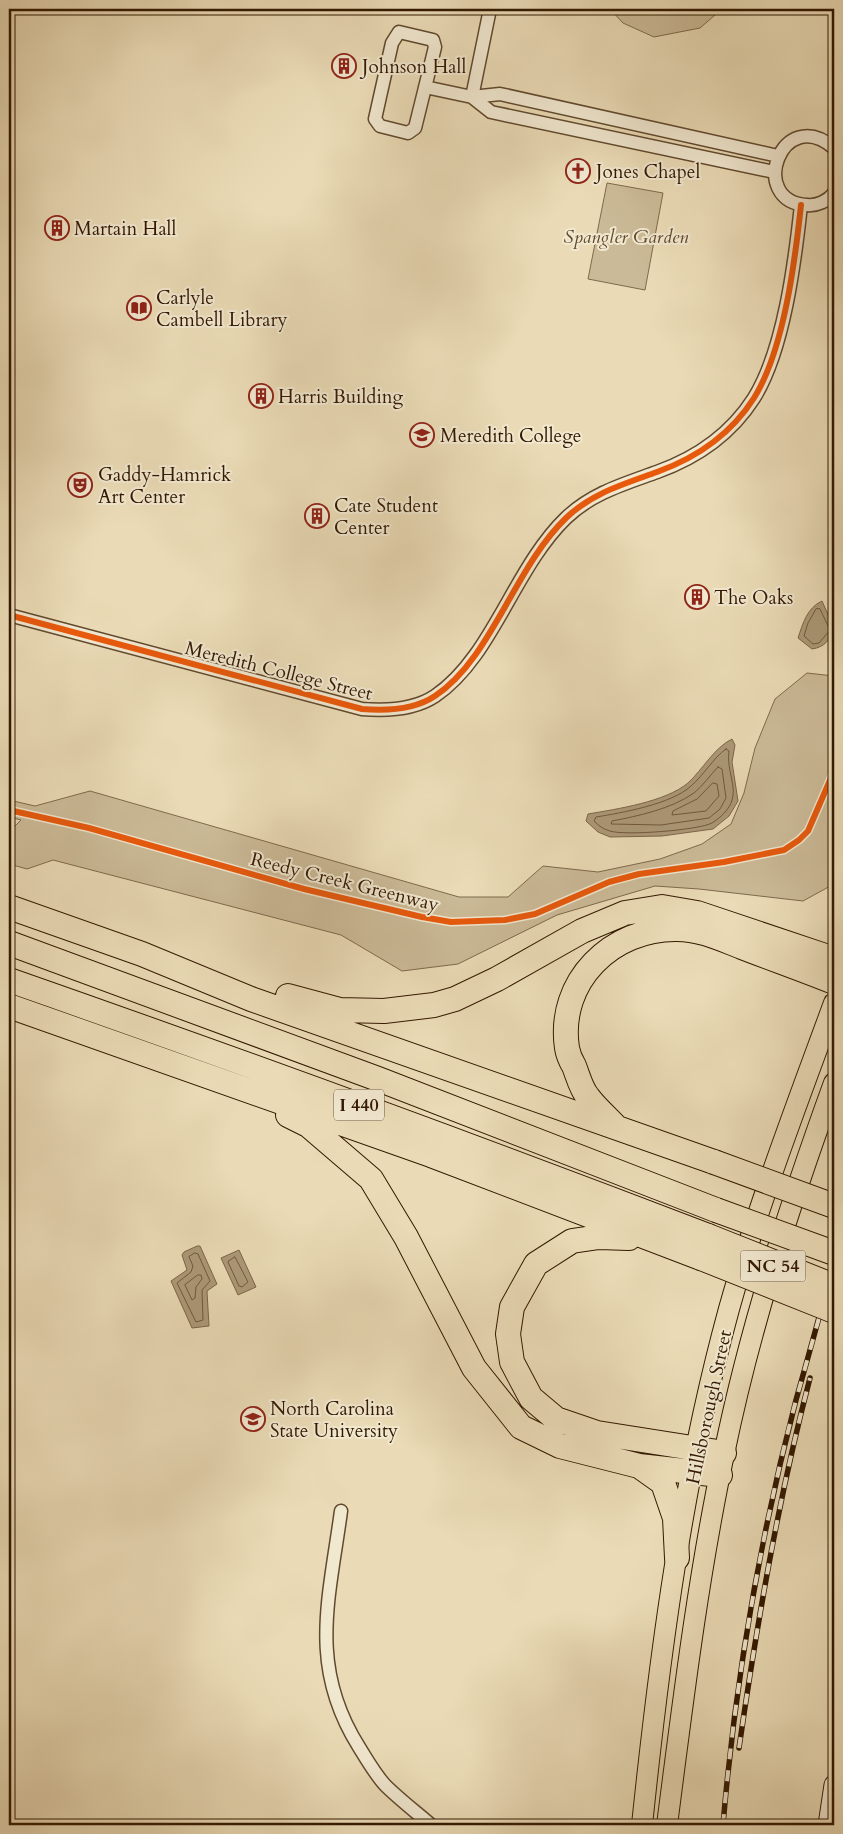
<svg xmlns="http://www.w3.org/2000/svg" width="843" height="1834" font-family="Cardo,serif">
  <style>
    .green { fill: #cbba97; stroke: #7f694c }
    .water { fill: #ac9978; stroke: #7c6548 }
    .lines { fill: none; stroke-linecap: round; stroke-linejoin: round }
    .shore { stroke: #70583c; stroke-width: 1 }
    .street-casing { stroke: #61492e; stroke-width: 15 }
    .secondary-casing { stroke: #331800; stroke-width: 21 }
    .primary-casing { stroke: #331800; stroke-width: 22 }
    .highway-casing { stroke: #331800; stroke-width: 26 }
    .street { stroke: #f1e8d0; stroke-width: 12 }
    .secondary { stroke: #f1e8d0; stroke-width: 19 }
    .primary { stroke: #eadbb6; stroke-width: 20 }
    .highway { stroke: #eadbb6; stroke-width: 24 }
    .rail-casing { stroke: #331800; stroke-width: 5.5 }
    .rail { stroke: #f1e8d0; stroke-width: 4; stroke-dasharray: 11; stroke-linecap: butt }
    .highway-bridge-casing { stroke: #331800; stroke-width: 26; stroke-linecap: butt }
    .highway-bridge { stroke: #eadbb6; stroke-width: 24 }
    .cycleway-casing { stroke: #f1e8d0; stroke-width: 9 }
    .cycleway { stroke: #e8590c; stroke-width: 6 }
    .labels { text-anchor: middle; stroke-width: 4; stroke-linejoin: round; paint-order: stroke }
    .shield { fill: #f1e8d0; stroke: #6c563e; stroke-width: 1 }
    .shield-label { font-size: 18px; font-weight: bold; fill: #331800 }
    .poi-label { font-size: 19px; fill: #331800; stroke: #f1e8d0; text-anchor: start }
    .park-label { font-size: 19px; font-style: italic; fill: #61492d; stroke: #f1e8d0 }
    .street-label { font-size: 19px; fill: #331800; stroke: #f1e8d0 }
  </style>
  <rect width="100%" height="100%" fill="#eadbb6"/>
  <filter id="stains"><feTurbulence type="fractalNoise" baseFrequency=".004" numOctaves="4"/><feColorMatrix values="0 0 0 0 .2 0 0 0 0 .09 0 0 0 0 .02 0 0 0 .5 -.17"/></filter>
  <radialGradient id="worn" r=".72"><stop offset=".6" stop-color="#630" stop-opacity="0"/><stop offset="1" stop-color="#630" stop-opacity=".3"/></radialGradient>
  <path class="green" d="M610,9H722L700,28L654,37L623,23Z
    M607,183L663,193L645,290L588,279Z
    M807,673L834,676V884L803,901L699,889L655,886L557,915L458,964L402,971L341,935L53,860L27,869L9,864V826H15L21,820L9,817V800L35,806L90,791L459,897H508L543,866L598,872L660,859L702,844L731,824L744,793L755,748L775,699Z"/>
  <path class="water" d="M822,601L834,628C830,640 825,647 812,649L798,638C803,623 807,608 822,601Z
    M732,739L735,745L732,762L738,801L729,816L713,829L662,836L610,837L598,832L586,821L588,814C617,809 665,802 688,783C703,769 714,748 732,739Z
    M197,1246H200L217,1284L207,1291L209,1326L192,1328L171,1281L187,1270L182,1255L184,1252Z
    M239,1250L256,1287L238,1295L221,1258Z"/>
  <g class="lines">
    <path class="shore" d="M820,609L830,630L819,643L813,644L804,636L808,623L816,609Z
      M726,749L729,751C726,768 737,787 732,800C730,809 720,818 712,823C699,830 625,836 610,831C603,829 599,826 594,821L596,817C621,813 672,804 691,786C704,775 713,758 726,749Z
      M718,767L722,769L726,798L720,809L709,818L661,825L611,824L612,821C638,816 671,809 694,793C703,786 710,775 718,767Z
      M713,783L717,784L719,796L706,811L672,815L673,811L697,799Z
      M195,1253L198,1254L210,1281L202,1290L203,1320L196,1322L177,1283L191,1272L193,1266L189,1257Z
      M235,1257L248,1282L242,1287L239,1286L228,1262Z
      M198,1275H201L202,1279L196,1287L195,1298L192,1300L185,1285Z"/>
    <defs>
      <path id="street" d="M399,32L433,40L435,47L415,128L408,133L380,126L375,119L392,43Z
        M425,87L472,97L500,94L778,156
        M472,97L491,112L774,172
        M472,97L490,9
        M834,148C781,103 747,202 807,205C817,206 828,201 834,193
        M9,615L362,709C386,711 414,710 435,696C492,658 514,568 566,518C592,493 624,484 657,472C696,458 731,434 754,398C784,350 795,261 801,205
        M341,1511C329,1600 308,1666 359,1747C367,1760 375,1774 385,1785C399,1799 416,1812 431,1825"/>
      <path id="secondary" d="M828,1825L834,1785"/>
      <path id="primary" d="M642,1825C660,1652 683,1477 729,1309C758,1205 797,1104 834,1003
        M667,1825C683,1701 698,1577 724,1454C750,1327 790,1204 834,1083"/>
      <path id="highway" d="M9,907L142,954L251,999L714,1162
        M9,943L378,1079L716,1210
        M9,980C243,1062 476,1147 708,1236
        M288,996L340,1010L384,1011L434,1005L455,999L497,979L582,931L625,913L662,907L697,913L834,959
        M9,1006L431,1155L701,1258
        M288,1115L308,1125L371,1179L406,1237L474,1368L521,1427L560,1446L639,1466L720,1475
        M616,1127C607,1117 596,1108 588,1097C581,1089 578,1076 574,1066C571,1061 568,1054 567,1048C557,981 612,928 677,929C701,929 721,939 742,947C773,959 804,970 834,982
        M629,1238L599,1237L572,1241L536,1264L512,1307L508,1334L512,1362L531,1398L556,1419L597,1433L724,1453
        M639,1466L663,1483L675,1518L677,1558"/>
    </defs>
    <use href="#street" class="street-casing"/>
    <use href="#secondary" class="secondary-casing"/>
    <use href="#primary" class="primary-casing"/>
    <use href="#highway" class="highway-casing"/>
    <use href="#street" class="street"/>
    <use href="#secondary" class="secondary"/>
    <use href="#primary" class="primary"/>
    <use href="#highway" class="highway"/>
    <defs>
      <path id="rail" d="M739,1748C757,1624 778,1500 810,1378
        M723,1825C735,1683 760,1538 796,1400C809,1354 822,1308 834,1261"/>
    </defs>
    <use href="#rail" class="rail-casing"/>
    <use href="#rail" class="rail"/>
    <defs>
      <path id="highway-bridge" d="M714,1162L834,1206
        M716,1210L834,1253
        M708,1236L834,1286
        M701,1258L834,1311"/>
    </defs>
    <use href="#highway-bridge" class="highway-bridge-casing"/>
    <use href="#highway-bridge" class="highway-bridge"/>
    <defs>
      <path id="cycleway" d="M9,615L362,709C386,711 414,710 435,696C492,658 514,568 566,518C592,493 624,484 657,472C696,458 731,434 754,398C784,350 795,261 801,205
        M9,810L89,828L304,889L422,917L451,922L505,920L535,914L609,882L639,874L724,862L784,850L799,840L808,831L834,771"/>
    </defs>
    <use href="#cycleway" class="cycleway-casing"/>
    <use href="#cycleway" class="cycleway"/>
  </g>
  <defs>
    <symbol id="building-ring" viewBox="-11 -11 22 22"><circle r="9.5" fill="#f1e8d0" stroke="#8f2418" stroke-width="1.5"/><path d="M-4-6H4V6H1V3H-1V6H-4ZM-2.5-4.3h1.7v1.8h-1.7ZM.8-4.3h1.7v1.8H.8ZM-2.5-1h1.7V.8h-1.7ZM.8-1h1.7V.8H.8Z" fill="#8f2418"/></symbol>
    <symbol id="church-ring" viewBox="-11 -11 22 22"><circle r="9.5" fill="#f1e8d0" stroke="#8f2418" stroke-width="1.5"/><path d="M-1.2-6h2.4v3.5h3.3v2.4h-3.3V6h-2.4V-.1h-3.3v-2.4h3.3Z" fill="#8f2418"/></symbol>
    <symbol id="library-ring" viewBox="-11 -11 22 22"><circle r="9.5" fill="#f1e8d0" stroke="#8f2418" stroke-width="1.5"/><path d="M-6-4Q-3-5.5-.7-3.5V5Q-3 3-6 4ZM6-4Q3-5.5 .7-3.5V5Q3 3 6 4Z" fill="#8f2418"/></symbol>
    <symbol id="university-ring" viewBox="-11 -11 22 22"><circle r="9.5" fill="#f1e8d0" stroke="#8f2418" stroke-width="1.5"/><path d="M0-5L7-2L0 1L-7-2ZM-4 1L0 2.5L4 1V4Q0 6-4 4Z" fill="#8f2418"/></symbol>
    <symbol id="theatre-ring" viewBox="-11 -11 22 22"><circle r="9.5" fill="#f1e8d0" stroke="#8f2418" stroke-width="1.5"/><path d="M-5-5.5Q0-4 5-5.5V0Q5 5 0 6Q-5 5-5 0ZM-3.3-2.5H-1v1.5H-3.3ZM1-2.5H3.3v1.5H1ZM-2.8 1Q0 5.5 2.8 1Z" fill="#8f2418"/></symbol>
  </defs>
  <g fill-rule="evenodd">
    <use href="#building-ring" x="330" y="52" width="28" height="28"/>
    <use href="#church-ring" x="564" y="157" width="28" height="28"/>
    <use href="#building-ring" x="43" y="214" width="28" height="28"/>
    <use href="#library-ring" x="125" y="294" width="28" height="28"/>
    <use href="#building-ring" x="247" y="382" width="28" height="28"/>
    <use href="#university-ring" x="408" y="421" width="28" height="28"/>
    <use href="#theatre-ring" x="66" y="471" width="28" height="28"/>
    <use href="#building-ring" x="303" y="502" width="28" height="28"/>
    <use href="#building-ring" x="683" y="583" width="28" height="28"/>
    <use href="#university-ring" x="239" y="1405" width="28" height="28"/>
  </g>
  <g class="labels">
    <g class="shield">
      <rect x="334" y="1089.5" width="50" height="31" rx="4"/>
      <rect x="740.5" y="1250.5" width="65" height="31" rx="4"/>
    </g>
    <g class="shield-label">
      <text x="359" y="1111">I 440</text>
      <text x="773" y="1272">NC 54</text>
    </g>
    <g class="poi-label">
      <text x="362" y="73">Johnson Hall</text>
      <text x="596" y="178">Jones Chapel</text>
      <text x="74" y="235">Martain Hall</text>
      <text x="156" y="304">Carlyle<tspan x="156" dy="22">Cambell Library</tspan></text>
      <text x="278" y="403">Harris Building</text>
      <text x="440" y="442">Meredith College</text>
      <text x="98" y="481">Gaddy-Hamrick<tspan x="98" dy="22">Art Center</tspan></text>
      <text x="334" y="512">Cate Student<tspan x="334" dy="22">Center</tspan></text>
      <text x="714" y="604">The Oaks</text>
      <text x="270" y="1415">North Carolina<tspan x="270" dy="22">State University</tspan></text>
    </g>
    <g class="park-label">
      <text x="626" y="243">Spangler Garden</text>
    </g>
    <g class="street-label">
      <text transform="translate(279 670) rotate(14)" y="7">Meredith College Street</text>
      <text transform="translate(345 881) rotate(14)" y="7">Reedy Creek Greenway</text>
      <text transform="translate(708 1407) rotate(-78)" y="7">Hillsborough Street</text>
    </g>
  </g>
  <rect width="843" height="1834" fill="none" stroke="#eadbb6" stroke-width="30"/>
  <rect x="10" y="10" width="823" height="1814" fill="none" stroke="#331800" stroke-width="2.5"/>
  <rect x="15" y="15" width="813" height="1804" fill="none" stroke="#331800"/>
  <rect width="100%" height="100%" filter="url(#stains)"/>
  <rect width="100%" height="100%" fill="url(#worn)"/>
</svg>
